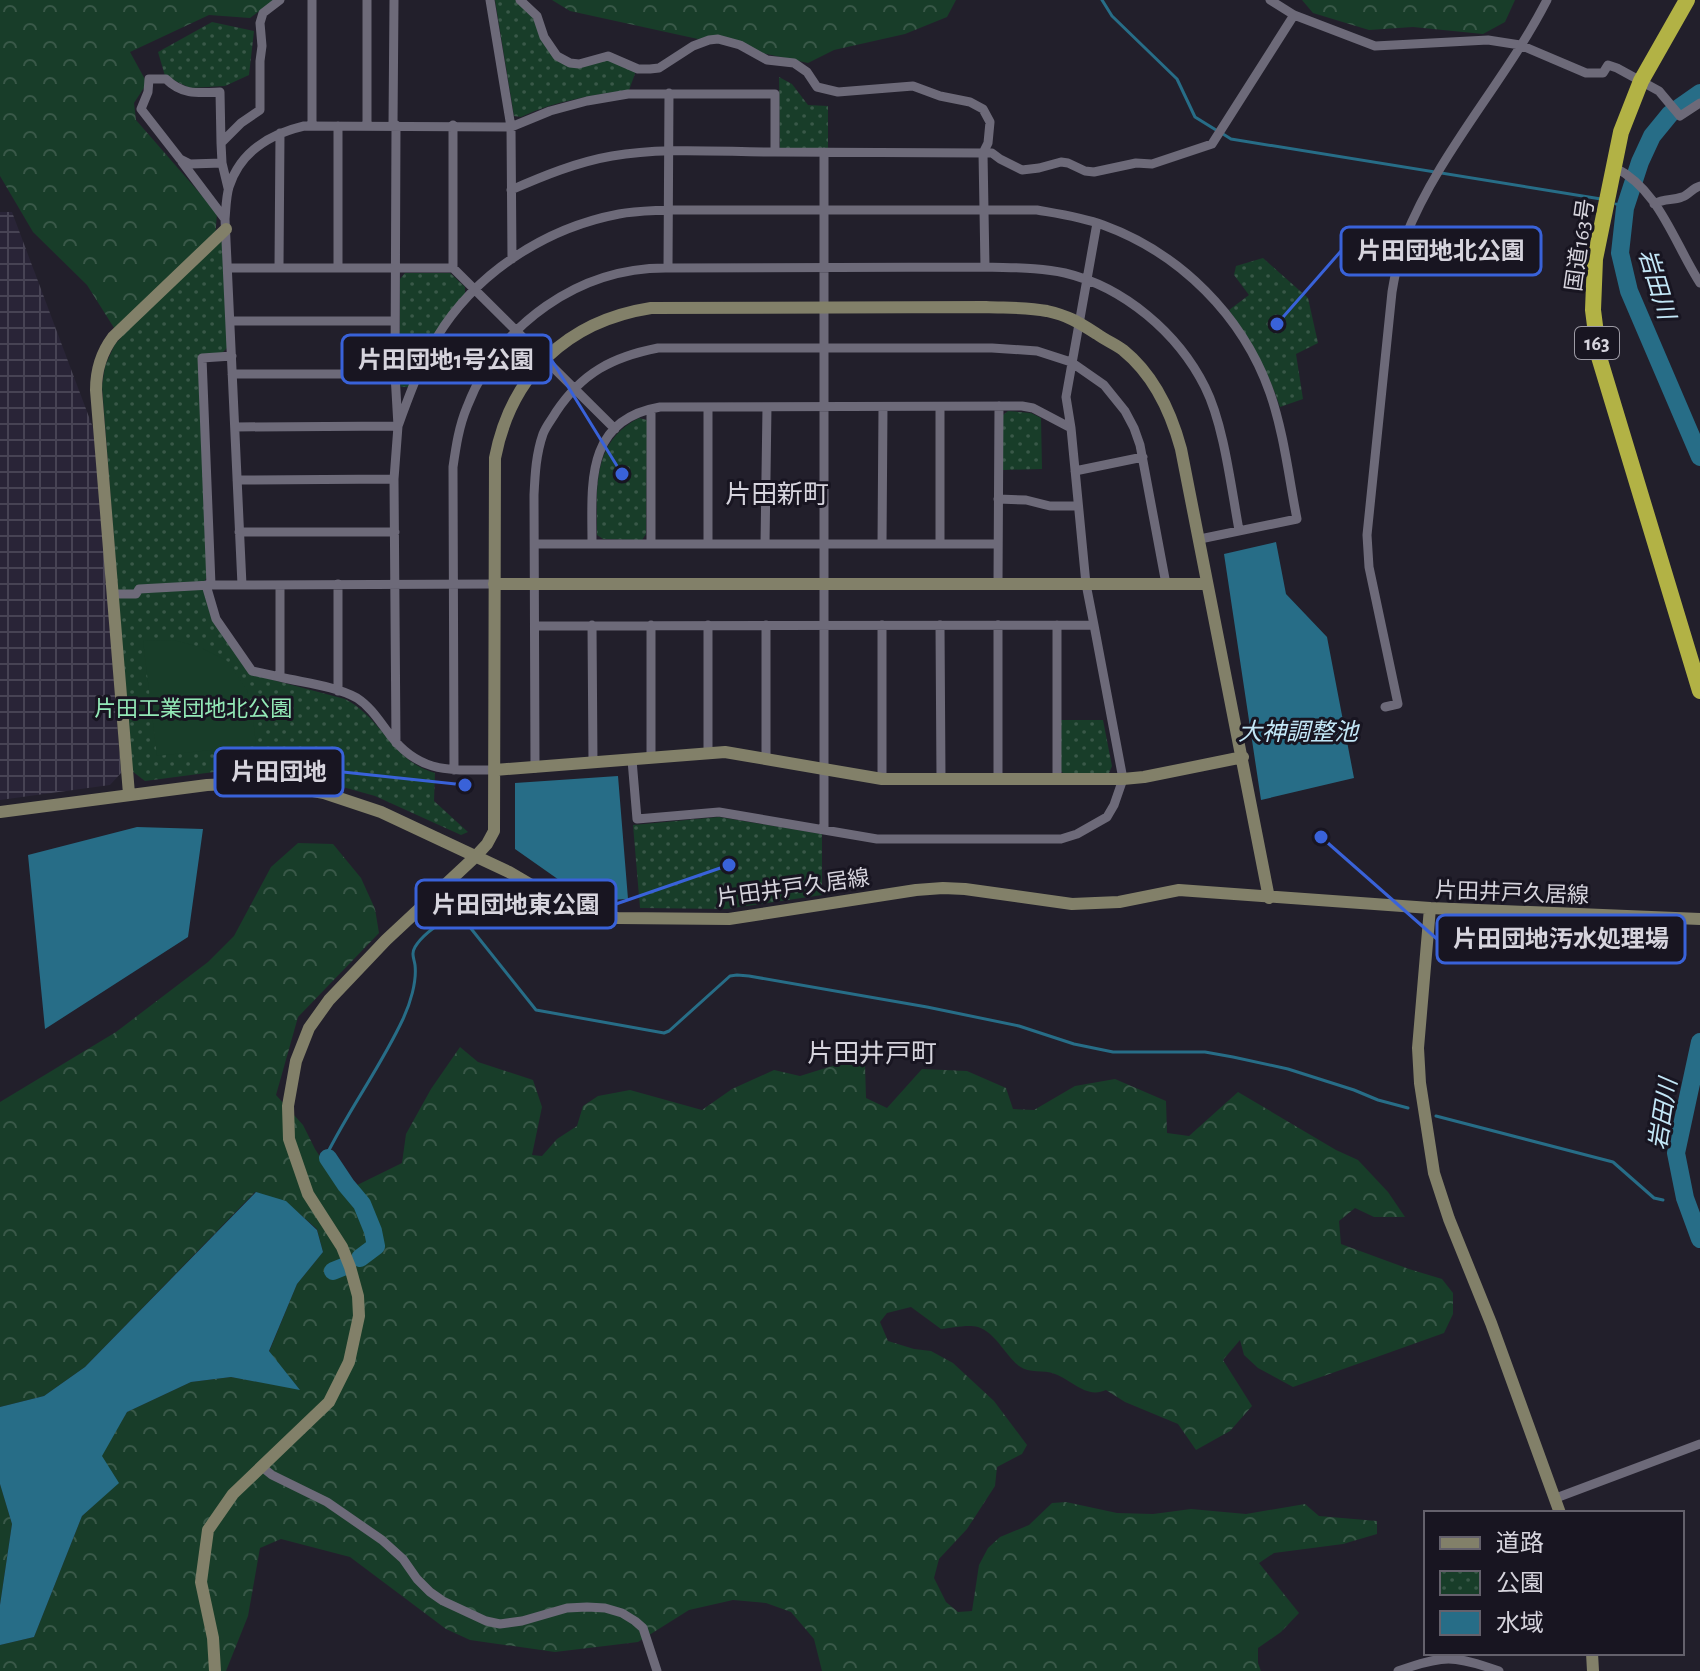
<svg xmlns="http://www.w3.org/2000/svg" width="1700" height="1671" font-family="'Alegreya Sans','Noto Sans JP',sans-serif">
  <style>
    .industrial { fill: url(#industrial-grid) }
    .forest { fill: url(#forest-crowns) }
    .park { fill: url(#park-dots) }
    .garden { fill: #183d29 }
    .water { fill: #276d87 }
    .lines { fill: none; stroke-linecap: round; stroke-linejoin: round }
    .stream { stroke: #276d87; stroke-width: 3 }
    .river { stroke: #276d87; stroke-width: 18 }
    .street { stroke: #6d6a79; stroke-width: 9 }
    .secondary { stroke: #828069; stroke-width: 12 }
    .highway { stroke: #b2b245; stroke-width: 16 }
    .labels { text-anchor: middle; stroke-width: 6; stroke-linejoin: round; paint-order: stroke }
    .shield { fill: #181521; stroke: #9d9ba5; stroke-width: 2 }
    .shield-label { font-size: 20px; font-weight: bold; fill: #d6d4dd }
    .street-label { font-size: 22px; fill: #d6d4dd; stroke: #181521 }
    .park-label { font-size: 22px; fill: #93e9b7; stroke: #181521 }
    .water-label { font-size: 24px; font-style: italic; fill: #c3e7f7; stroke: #181521 }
    .quarter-label { font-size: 26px; fill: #d6d4dd; stroke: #181521 }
    .leader { fill: none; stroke: #3962d9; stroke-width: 3 }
    .callout-dot { fill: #3962d9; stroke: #181521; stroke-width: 3 }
    .callout { fill: #181521; stroke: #3962d9; stroke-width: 3 }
    .callout-label { font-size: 24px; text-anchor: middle; font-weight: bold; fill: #d6d4dd }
  </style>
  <defs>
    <pattern id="industrial-grid" width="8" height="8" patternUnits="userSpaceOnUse" patternTransform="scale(2)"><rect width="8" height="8" fill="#292437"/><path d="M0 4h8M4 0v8" fill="none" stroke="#474354"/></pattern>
    <pattern id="forest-crowns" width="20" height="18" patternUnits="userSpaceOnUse" patternTransform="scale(2)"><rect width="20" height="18" fill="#183d29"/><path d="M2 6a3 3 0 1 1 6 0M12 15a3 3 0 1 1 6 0" fill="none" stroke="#395848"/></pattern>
    <pattern id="park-dots" width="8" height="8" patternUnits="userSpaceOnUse" patternTransform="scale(2)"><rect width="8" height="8" fill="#183d29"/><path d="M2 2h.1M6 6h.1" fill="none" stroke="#395848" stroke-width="1.8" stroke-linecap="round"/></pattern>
  </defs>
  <rect width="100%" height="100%" fill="#221f2b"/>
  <path class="industrial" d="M0,212H12L95,433L121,773L110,785L0,800Z"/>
  <path class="forest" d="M0,0H274L250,18L209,15L130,52L147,83L134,103L136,120L217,213L210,306L128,350L87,285L33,232L0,176Z
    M552,0H956L947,17L905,34L834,50L808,63L570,11Z
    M1302,0H1515L1505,22L1483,34L1413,27L1369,30L1313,13Z
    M298,843L333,844L361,878L375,909L379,933L298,1017L276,1095L303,1125L315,1149L343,1192L402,1163L406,1134L431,1089L460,1047L478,1062L533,1080L542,1107L532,1155L542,1156L557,1139L577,1126L583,1106L598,1096L630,1090L702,1110L732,1089L774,1070L800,1076L848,1061L865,1064L866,1098L887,1108L922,1069L967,1071L1006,1088L1013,1109L1034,1110L1075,1086L1115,1079L1166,1101L1167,1133L1189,1136L1238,1092L1336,1150L1358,1160L1388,1192L1405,1217H1374L1355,1208L1339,1221L1341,1244L1409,1269L1442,1279L1453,1293V1314L1444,1333L1293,1387L1258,1368L1244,1355L1240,1340L1223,1360L1252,1406L1230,1431L1196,1450L1178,1424L1125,1402L1106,1390C1086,1399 1072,1380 1055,1374C1043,1369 1030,1374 1019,1366C1005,1355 996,1333 978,1327C968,1324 951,1328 941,1329L911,1307L887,1313L880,1322L888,1341L914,1349L931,1351L953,1363L994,1401L1027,1445L1022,1454L997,1467L995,1486L967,1529L939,1559L934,1578L946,1602L958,1612L972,1611L979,1565L988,1548L1000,1537L1029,1525L1052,1503L1066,1502L1117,1513L1153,1514L1191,1509L1246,1514L1305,1504L1319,1516L1377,1521V1534L1343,1544L1274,1553L1259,1563L1299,1613L1281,1632L1258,1648V1663L1261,1671H822L814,1639L791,1612L766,1603L733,1600L689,1610L638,1642L555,1652L470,1640L446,1629L350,1557L281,1539L260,1548L248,1616L226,1671H0V1645L34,1637L82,1516L118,1483L101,1456L127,1412L191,1382L231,1377L299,1389L269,1352L297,1284L323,1252L317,1229L286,1202L255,1192L85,1367L44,1396L0,1407V1102L116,1032L208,962L234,936L271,867Z
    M0,1484L12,1524L0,1605Z"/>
  <path class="park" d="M495,0H516L533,16L567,66L610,59L636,71L629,90C593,95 554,101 521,117L514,116Z
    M212,22L254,31L249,75L225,86L190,88L165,76L158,52Z
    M779,77L792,84L808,105L828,106V149L780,148Z
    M222,239L228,347L222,353L199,354L208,576L205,580V595L250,674L345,699C384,719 390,760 435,773L434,801L468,832L461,835L375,796L314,779L264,772H214L145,781L132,771L102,386L105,366L115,344Z
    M1263,258L1308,298L1318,343L1296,354L1303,399L1280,407C1268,371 1251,341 1229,310L1249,295L1234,275L1236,266Z
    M405,273H450L465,287V294C440,322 422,352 408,387H401L400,384V279Z
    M1008,411L1031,413L1041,418L1042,469L1003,470V415Z
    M639,418L647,420L646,534L642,540L603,539L597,535C597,490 591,442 639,418Z
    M1060,720H1103L1112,766L1109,773L1064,774L1060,770Z
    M719,817L822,834V895L726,909L640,908L633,825Z"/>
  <path class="garden" d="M173,640L200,647L227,661L247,690L253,718L256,745L157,756L143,641Z"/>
  <path class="water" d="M1276,542L1286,594L1327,637L1354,778L1261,800L1224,554Z
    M618,776L628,899L589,901L515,849V783Z
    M137,827L203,829L188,937L45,1029L28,855Z
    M256,1192L286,1201L317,1230L323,1252L297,1284L269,1351L300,1390L231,1377L191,1382L127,1412L102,1456L119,1483L82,1516L34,1637L0,1645V1605L12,1524L0,1484V1407L44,1396L85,1367Z"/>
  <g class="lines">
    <path class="stream" d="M1102,0L1112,16L1177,79L1195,117L1216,130
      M1223,134L1231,139L1601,199
      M1616,204L1625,208
      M1436,1116L1613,1162L1654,1198L1663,1200
      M328,1158L327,1154C350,1108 381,1066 403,1019C410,1004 417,982 415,965C414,958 411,954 415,947C424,932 443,922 457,911L536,1010L664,1033L669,1031L730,976L737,975L749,976L927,1007L1019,1026L1074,1044L1113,1052H1205L1233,1057L1288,1069L1354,1090L1378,1100L1408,1108"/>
    <path class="river" d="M1700,93L1670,114L1652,136L1640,162L1625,208L1620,253L1629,291L1700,457
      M1700,1042L1676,1153L1685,1198L1700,1239
      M328,1158L346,1185L362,1204L373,1231L376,1246L360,1258
      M333,1271L343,1267"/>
    <path class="street" d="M312,0V126
      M490,0L511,127L512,259
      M520,0L537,16L544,37L557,56L570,63L579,64L608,56L638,69H650L659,68L693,46L709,40L718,39L740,45L767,60L794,63L807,72L817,87L838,92L913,86L940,96L970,102L983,109L990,122L988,143L983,153L985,267L668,268
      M1270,0L1294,15L1375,46L1488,40L1520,45L1586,73H1603L1608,65L1617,68L1659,91L1680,116L1700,103
      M367,125V0
      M393,125L394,0
      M396,125L395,374L398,426L394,479L396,743
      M453,125V268
      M221,143L220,92C198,93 182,95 166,79H149L148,92L141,109L180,159L190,164L222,163
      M182,162L225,219
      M1614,167C1660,190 1674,243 1700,283
      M228,188L222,163L221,143L241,123L260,110V61L262,46L260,23L263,13L280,0
      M511,190C543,176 577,162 612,156C665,147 721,152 775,152
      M1654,204C1665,198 1672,201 1682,197C1689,195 1692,188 1700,186
      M279,267L280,133
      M338,267V126
      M985,267C1012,268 1039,267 1065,273C1124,287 1178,333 1205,387C1224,425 1231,487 1239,530
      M228,268H453L615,429
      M230,321H395
      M232,356L202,358L211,585H242
      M232,374H395
      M940,407V544
      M651,409V544
      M398,426C409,396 420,365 437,337C476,273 545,228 619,214C635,211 651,211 668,210H1037C1060,214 1082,217 1103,225C1180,253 1243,316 1270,393C1284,433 1289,479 1297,519L1200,539
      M235,427L398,426
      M1071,428L1066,397L1097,223
      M1075,471L1143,457
      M237,480L394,479
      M998,499L1026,500L1050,506H1077
      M239,532H395
      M535,544H998
      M592,544C592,485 584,420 660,407L1022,406L1033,408L1071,428L1086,584L1094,625
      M708,544V407
      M765,544L767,407
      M882,544L883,407
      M494,584L242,585L225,219C226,209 226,197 229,187C240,152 270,134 304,126L511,127L550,111L587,101L628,94H775V152L983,153H992L1000,159L1022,170L1039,168L1061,162L1068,163L1085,171L1094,172L1136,163L1152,164L1212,144L1294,15
      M998,584L999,406
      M206,585L216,619L252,671L280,677
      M280,585V677C305,683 335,686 357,698C371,707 380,722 390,735C420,774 450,770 495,770
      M113,594H136L139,589L211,585
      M592,625L593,763
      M708,625V753
      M940,625L941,779
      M998,625V779
      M535,626L1094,625L1123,779L1114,805L1107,817L1077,834L1061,839H877L719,812L637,819L632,760
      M338,691V584
      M1385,707L1398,704L1369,567L1367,535L1392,292C1395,274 1399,255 1405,238C1439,152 1505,82 1547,0
      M651,758V625
      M766,759V625
      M535,768L534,495C535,474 536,454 543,434C546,426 552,419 556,412C582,373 612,357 658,348H992L1037,351L1071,362L1104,385L1125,411L1134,428L1140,445L1166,584
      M454,770L453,467C456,446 459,426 467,407C499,324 579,267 668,268L669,93
      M882,779V625
      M1057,779V625
      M824,830V152
      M262,1467L272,1475L327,1502L382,1540L403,1559L417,1579L430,1592L443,1601L486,1621L500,1624L522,1621L567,1608L587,1607L605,1608L622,1613L635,1621L643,1628L657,1671
      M1556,1498L1700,1444
      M1398,1671C1443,1655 1454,1655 1499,1671"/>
    <path class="secondary" d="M494,584H1207
      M495,770L725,752L882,779H1123L1144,777L1243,757
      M129,794L96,390C96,370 101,353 113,337L226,229
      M0,812L207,785L253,783L297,788L324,793L381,812L509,872L577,912L588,916L618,918L729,919L916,890L943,888L965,889L1072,904L1119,902L1179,890L1430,908L1700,919
      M1430,908L1418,1048L1420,1083L1434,1173L1449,1219L1491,1323L1560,1513
      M1592,1653L1593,1671
      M215,1671L213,1638L201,1582L208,1530L233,1494L329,1402L349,1362L359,1316L358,1296L350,1267L342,1247L308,1194L289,1139L288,1106L296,1061L309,1028L329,1000L386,940L475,857L487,844L494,831L495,458C511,375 567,321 651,308L986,307C1006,308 1027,307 1047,311C1069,316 1078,322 1097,334C1105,340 1115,344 1123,350C1154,375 1171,412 1181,449L1269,898"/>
    <path class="highway" d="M1687,0L1641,81L1621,132L1595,259L1593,310L1599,357L1700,691"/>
  </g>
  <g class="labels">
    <rect class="shield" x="1575" y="327" width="44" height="32" rx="6"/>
    <g class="shield-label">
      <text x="1597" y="350">163</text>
    </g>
    <g class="street-label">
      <text transform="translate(1579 245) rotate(-82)" y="8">国道163号</text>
      <text transform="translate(793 887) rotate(-8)" y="8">片田井戸久居線</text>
      <text transform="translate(1512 892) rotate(2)" y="8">片田井戸久居線</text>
    </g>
    <g class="park-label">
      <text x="193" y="716">片田工業団地北公園</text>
    </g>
    <g class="water-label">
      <text transform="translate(1657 284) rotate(73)" y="8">岩田川</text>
      <text x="1298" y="740">大神調整池</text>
      <text transform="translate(1663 1114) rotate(-81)" y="8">岩田川</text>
    </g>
    <g class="quarter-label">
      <text x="777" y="503">片田新町</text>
      <text x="872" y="1062">片田井戸町</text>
    </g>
  </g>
  <path class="leader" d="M1277 324L1341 251M622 474L551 359M465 785L343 772M729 865L616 904M1321 837L1437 939"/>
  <g class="callout-dot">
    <circle cx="1277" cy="324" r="8"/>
    <circle cx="622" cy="474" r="8"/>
    <circle cx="465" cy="785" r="8"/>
    <circle cx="729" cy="865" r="8"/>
    <circle cx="1321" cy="837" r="8"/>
  </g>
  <g class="callout">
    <rect x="1341" y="227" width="200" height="48" rx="8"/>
    <rect x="342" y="335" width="209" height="48" rx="8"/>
    <rect x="215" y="748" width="128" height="48" rx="8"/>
    <rect x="416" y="880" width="200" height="48" rx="8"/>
    <rect x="1437" y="915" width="248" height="48" rx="8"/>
  </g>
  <g class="callout-label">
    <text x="1441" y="259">片田団地北公園</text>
    <text x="446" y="368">片田団地1号公園</text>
    <text x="279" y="780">片田団地</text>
    <text x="516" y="913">片田団地東公園</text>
    <text x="1561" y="947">片田団地汚水処理場</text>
  </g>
  <rect x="1424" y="1511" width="260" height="144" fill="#181521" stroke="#64616c" stroke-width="2"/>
  <rect x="1440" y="1537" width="40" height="12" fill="#828069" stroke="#64616c" stroke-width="2"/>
  <text x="1496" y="1551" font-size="24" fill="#d6d4dd">道路</text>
  <rect x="1440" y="1571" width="40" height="24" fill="url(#park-dots)" stroke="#64616c" stroke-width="2"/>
  <text x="1496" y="1591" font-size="24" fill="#d6d4dd">公園</text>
  <rect x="1440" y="1611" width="40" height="24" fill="#276d87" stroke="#64616c" stroke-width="2"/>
  <text x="1496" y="1631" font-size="24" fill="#d6d4dd">水域</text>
</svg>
